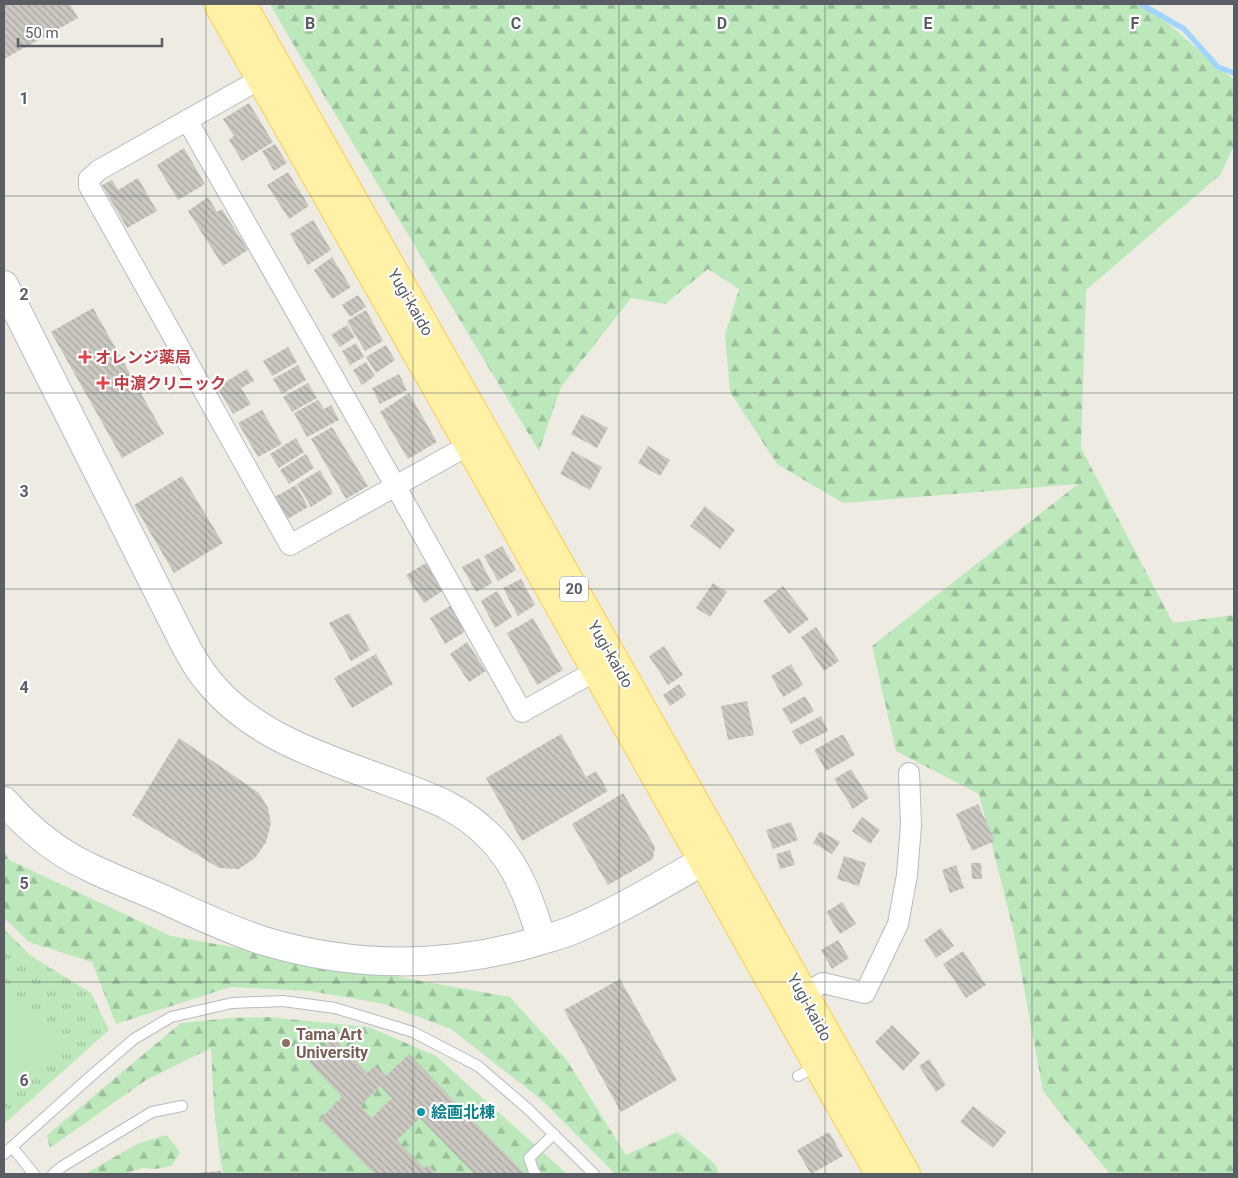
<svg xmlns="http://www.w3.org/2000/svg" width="1238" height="1178" font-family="Roboto,'Noto Sans JP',sans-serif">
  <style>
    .grass { fill: url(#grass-tufts) }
    .forest { fill: url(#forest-firs) }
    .pitch { fill: #bce8bc }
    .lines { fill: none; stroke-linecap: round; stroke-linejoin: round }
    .stream { stroke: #a1d5ff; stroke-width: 5.5 }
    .building { fill: url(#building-back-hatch); fill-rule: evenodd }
    .lane-casing { stroke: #b7babf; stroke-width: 12 }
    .street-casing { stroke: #b7babf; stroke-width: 22 }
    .secondary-casing { stroke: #b7bbc1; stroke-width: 30 }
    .primary-casing { stroke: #fbcc4e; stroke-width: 30 }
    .lane { stroke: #fff; stroke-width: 10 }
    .street { stroke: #fff; stroke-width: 20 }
    .secondary { stroke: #fff; stroke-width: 28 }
    .primary { stroke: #fff1a6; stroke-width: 28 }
    .grid { fill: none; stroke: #5a5e64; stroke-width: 1; stroke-opacity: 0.55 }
    .health-dot { fill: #e0444e; stroke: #fff; stroke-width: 2 }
    .education-dot { fill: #8d6e63; stroke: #fff; stroke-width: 2 }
    .culture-dot { fill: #0f9aa8; stroke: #fff; stroke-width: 2 }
    .labels { text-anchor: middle; stroke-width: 4.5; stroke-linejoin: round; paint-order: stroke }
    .shield { fill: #fff; stroke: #8c8e92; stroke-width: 1 }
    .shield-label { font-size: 15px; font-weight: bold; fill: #5a5e64 }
    .street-label { font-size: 16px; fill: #5a5e64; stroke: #fff }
    .health-label { font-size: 16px; font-weight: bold; fill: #be3a42; stroke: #fff; text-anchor: start }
    .education-label { font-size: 16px; font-weight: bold; fill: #785e54; stroke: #fff; text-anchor: start }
    .culture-label { font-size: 16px; font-weight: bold; fill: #0d838f; stroke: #fff; text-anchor: start }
    .grid-label { font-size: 16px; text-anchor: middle; font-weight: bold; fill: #5a5e64; stroke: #fff; stroke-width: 4.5; stroke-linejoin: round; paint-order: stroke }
  </style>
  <defs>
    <pattern id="grass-tufts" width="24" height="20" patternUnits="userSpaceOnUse" patternTransform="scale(1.25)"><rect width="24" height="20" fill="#bce8bc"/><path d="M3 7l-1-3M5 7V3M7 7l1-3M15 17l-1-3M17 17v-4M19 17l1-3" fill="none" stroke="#9cbf9c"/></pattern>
    <pattern id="forest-firs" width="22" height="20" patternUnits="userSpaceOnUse" patternTransform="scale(1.25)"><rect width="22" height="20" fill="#bce8bc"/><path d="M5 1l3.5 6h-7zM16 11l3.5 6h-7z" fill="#9cbf9c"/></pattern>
    <pattern id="building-back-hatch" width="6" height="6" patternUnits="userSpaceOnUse" patternTransform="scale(1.25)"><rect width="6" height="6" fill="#cbc8c1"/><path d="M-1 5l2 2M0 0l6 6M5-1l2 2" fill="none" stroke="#a8a6a0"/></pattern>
  </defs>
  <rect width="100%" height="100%" fill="#eeece2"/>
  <path class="grass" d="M4,929L31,956L91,993L109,1030L4,1124Z"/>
  <path class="forest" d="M270,4H1145L1234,80V145L1221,174L1086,290L1081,448L1173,623L1234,615V1174H1110L1063,1117L1043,1091L1014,933L979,794L896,751L872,646L1078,484L843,503L777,464L730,392L725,335L739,289L708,269L665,304L631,298L561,387L539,451L297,51Z
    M4,852L9,860L171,936L510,997L566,1059L626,1155L677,1132L715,1164L719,1174H615L543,1101L451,1029L384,1004L310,991L230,987L116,1024L92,962L29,942L4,918Z
    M268,1017L369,1027L436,1056L567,1174H223L220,1158L214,1108L211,1048L146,1080L50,1148L47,1135L181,1023L231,1018Z
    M167,1135L180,1152L172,1166L155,1169L142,1168L130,1172V1174H85L139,1143Z"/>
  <path class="pitch" d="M4,981L66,1050L4,1104Z"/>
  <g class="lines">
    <path class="stream" d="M1141,4L1184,29L1218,67L1234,73"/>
  </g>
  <path class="building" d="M4,4H70L78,18L4,59Z
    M249,103L273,142L242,161L229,140L234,136L223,119Z
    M275,144L287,163L274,171L262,151Z
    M184,148L205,184L178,200L157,165Z
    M288,172L309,206L289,219L267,185Z
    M138,178L157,211L127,228L102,185L112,180L118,190Z
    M208,197L217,212L222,209L248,250L223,266L188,211Z
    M313,220L331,250L308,265L290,234Z
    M332,257L351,287L332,299L314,270Z
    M358,295L366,307L350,317L342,305Z
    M93,308L164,434L122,458L51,332Z
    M366,310L383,341L365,351L347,321Z
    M347,325L355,337L340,347L331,335Z
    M356,343L364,357L350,365L342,351Z
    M386,345L395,360L376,373L366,357Z
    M288,347L297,362L272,376L263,361Z
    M366,362L375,376L362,385L353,370Z
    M298,365L306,380L282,394L273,379Z
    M247,369L254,381L241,388L251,404L233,414L217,387Z
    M399,374L407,390L380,404L372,388Z
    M308,383L317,398L292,412L283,397Z
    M409,393L437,442L408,459L380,412Z
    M318,400L324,409L331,405L339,420L307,437L294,413Z
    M262,410L282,444L258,457L238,423Z
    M582,414L608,428L597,448L571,434Z
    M332,427L368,486L346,499L311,439Z
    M296,438L304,452L279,468L270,454Z
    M648,446L670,460L660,476L638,463Z
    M572,451L602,467L590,490L560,474Z
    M306,454L314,468L289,484L280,470Z
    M320,470L333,493L311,507L297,484Z
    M182,476L223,543L174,573L134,505Z
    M296,485L308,507L286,520L273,498Z
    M705,506L735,530L720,549L690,526Z
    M502,546L516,570L498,581L484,556Z
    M479,558L492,583L476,592L462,567Z
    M426,563L444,590L424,603L406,575Z
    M521,579L535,605L518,616L503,588Z
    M713,583L727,592L710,617L696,608Z
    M783,586L809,619L789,634L763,601Z
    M497,591L512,617L495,628L481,601Z
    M450,606L466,631L445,644L430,618Z
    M349,613L370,650L351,661L329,623Z
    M533,618L563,670L537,685L507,633Z
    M816,627L839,661L824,671L801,637Z
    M467,642L486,671L469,682L450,654Z
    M664,646L683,675L668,685L649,656Z
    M376,654L393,684L352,708L334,678Z
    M791,664L803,685L783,697L771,676Z
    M679,684L686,695L670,706L663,695Z
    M805,696L814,711L791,724L782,709Z
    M747,701L754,735L728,740L721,706Z
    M821,716L828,731L800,745L792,731Z
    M561,734L586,777L596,771L608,791L522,841L486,778Z
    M843,734L855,755L826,771L814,750Z
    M179,738L259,793L268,808L271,823L266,842L256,857L239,869L219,868L132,815Z
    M851,769L869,798L853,809L834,779Z
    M623,793L655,847L653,859L608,885L572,824Z
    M978,804L995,841L972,851L956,814Z
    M862,817L880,830L870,844L852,831Z
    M791,822L798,840L773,849L766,830Z
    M820,831L840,842L832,854L813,843Z
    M790,850L795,865L780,869L776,854Z
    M844,856L866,863L859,886L837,879Z
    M971,863H981L982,879H972Z
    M956,865L964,888L950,893L942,870Z
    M842,902L856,924L840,934L826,912Z
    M941,928L954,946L936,958L924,940Z
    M838,940L849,958L832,969L821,950Z
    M963,951L986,985L966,998L943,964Z
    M620,979L677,1080L621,1112L564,1010Z
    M892,1025L920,1053L903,1071L875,1042Z
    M333,1038L367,1073L376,1065L386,1076L409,1054L525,1174H474L420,1118L397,1140L424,1168L428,1165L437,1174H374L320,1119L342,1097L309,1062ZM380,1086L392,1098L372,1118L360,1106Z
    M929,1059L946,1085L936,1092L919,1066Z
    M973,1106L1006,1132L993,1148L960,1122Z
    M829,1132L843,1156L811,1174L797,1150Z
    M221,1171V1174H196V1173Z"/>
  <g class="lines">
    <defs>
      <path id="lane" d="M798,1076L817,1066
        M12,1147L34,1174
        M4,1154L91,1076L134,1039L171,1017L232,1003L283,1001L335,1008L413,1032L478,1066L528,1109L594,1174
        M53,1174L63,1166L152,1112L182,1106
        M536,1174L534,1172L529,1158L554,1134"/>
      <path id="street" d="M271,73L99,170L89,179V186L290,545L469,445
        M187,120L396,487L522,712L608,664
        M803,994L823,983L865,993L898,924L907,875L911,825L909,773"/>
      <path id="secondary" d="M4,285L181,637C189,653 197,668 209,682C254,737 325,758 390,782C429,797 458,805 489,836C518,865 530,901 542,940
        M4,801C28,828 55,851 87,866C111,878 138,888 163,899C196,914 229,930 264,941C353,968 447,968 535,942C548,938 561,935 573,930C625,908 673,878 722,850"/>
      <path id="primary" d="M218,4L469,445L839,1103L880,1174
        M242,4L906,1174"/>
    </defs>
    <use href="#lane" class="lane-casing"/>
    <use href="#street" class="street-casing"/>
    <use href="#secondary" class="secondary-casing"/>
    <use href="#primary" class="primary-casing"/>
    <use href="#lane" class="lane"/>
    <use href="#street" class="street"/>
    <use href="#secondary" class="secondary"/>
    <use href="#primary" class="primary"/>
  </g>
  <path class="grid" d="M206,4V1174M413,4V1174M619,4V1174M825,4V1174M1032,4V1174M4,196H1234M4,393H1234M4,589H1234M4,785H1234M4,982H1234"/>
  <g class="health-dot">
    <path d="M82.5 349.5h5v5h5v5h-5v5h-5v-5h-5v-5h5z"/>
    <path d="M100.5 375.5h5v5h5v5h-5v5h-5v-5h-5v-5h5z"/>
  </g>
  <circle class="education-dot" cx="286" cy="1043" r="5"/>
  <circle class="culture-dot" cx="421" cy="1112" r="5"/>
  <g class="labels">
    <rect class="shield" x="560" y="576.5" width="28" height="25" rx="4"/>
    <g class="shield-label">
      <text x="574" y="594">20</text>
    </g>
    <g class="street-label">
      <text transform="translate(411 302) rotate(60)" y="6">Yugi-kaido</text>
      <text transform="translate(611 654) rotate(60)" y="6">Yugi-kaido</text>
      <text transform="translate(810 1007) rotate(61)" y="6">Yugi-kaido</text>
    </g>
    <g class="health-label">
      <text x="95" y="363">オレンジ薬局</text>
      <text x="114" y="389">中濵クリニック</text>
    </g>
    <g class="education-label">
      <text x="296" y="1040">Tama Art<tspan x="296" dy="18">University</tspan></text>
    </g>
    <g class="culture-label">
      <text x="431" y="1118">絵画北棟</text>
    </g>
  </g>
  <g class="grid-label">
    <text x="310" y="29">B</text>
    <text x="516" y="29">C</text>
    <text x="722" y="29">D</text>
    <text x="928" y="29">E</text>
    <text x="1135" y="29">F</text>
    <text x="24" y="104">1</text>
    <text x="24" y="300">2</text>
    <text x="24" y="497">3</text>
    <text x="24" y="693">4</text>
    <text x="24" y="889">5</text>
    <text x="24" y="1086">6</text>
  </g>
  <rect width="1238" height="1178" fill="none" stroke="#5a5e64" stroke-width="10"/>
  <path d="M18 38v8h144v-8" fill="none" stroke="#5a5e64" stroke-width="2.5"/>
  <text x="25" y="38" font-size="15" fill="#5a5e64" stroke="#ffffff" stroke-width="4" paint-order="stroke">50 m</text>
</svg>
